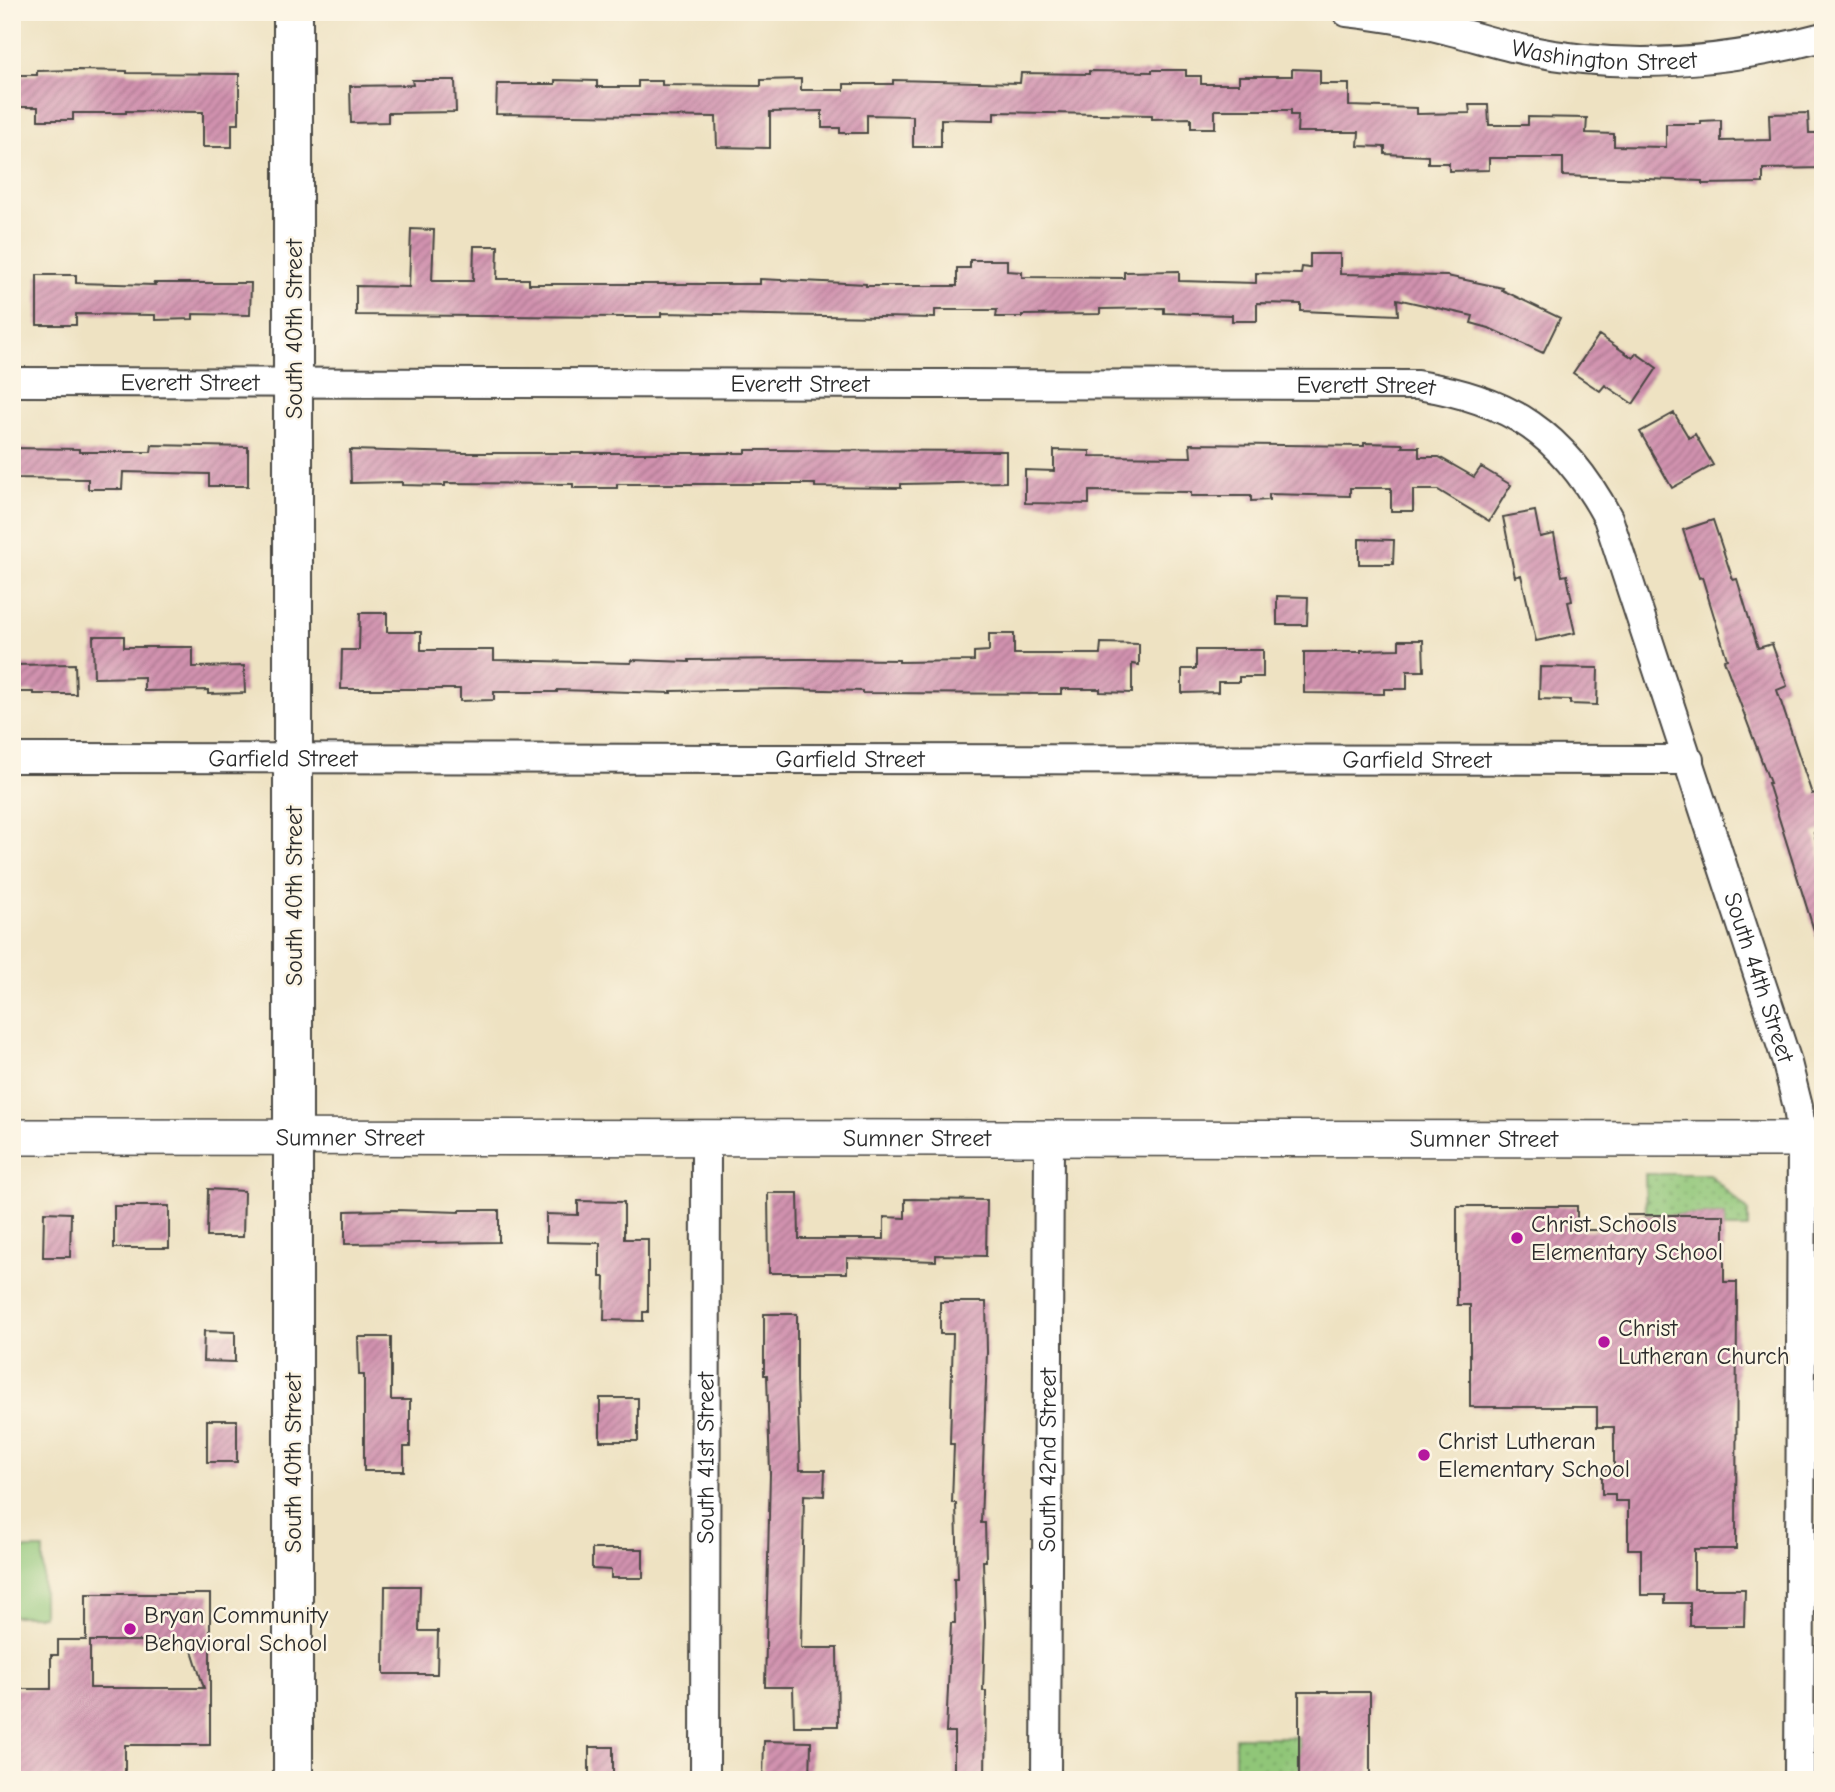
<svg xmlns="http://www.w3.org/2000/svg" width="1835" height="1792" font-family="'Comic Neue',sans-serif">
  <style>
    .park { fill: url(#park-dots); stroke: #5e7852; stroke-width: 2 }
    .garden { fill: #90c678; stroke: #5e7852; stroke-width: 2 }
    .building { fill: url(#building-hatch); fill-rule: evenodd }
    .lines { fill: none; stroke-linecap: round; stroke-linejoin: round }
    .minor-casing { stroke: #484642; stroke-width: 32 }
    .tertiary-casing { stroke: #484642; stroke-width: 38 }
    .secondary-casing { stroke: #484642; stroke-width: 42 }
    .minor { stroke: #fff; stroke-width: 28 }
    .tertiary { stroke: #fff; stroke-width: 35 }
    .secondary { stroke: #fff; stroke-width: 38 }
    .poi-dot { fill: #b5179e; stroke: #fcf5e5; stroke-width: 2.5 }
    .labels { text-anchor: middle; stroke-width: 5; stroke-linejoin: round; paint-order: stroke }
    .street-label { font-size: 24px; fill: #2b2b2b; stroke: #fcf5e5 }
    .poi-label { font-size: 24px; fill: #2b2b2b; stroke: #fcf5e5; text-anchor: start }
  </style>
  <defs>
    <pattern id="park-dots" width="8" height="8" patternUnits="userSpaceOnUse" patternTransform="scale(1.75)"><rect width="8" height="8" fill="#90c678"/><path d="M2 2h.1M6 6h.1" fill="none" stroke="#76a163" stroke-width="1.8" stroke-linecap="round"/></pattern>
    <pattern id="building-hatch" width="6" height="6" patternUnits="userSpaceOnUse" patternTransform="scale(1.75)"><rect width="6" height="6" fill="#d192af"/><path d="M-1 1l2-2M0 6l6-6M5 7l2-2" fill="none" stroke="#aa778f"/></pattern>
  </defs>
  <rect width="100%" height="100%" fill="#fcf5e5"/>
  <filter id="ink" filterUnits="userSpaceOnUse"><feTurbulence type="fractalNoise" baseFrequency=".0143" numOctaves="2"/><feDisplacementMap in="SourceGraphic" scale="14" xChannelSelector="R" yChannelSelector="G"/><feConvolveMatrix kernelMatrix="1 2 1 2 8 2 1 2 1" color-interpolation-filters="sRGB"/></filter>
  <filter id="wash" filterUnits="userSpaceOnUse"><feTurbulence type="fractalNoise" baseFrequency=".00686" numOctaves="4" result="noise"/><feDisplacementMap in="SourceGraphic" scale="28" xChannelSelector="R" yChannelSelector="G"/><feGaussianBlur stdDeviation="1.57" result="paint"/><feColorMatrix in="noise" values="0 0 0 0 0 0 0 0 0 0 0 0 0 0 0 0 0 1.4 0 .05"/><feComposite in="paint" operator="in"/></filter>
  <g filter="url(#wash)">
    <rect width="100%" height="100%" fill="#eee2c2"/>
    <path class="park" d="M1645,1174H1709L1748,1211V1228H1724V1215H1646Z
      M1235,1737H1299V1780H1235Z"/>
    <path class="garden" d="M12,1549H43V1616H12Z"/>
    <g id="blocks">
      <path class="building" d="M1292,69L1320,70V84H1349V106L1417,108V114L1470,113L1469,105H1488L1489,125H1528V117L1587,118L1586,133L1614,134V146L1666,147V124H1701V121L1721,120V141L1770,140L1769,114L1808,113L1809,133H1823V168L1763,169V183L1702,184V181L1563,176V158H1489V170L1449,171V163H1428V156L1385,154V147L1358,146L1359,132H1297L1298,115H1291V110H1215V128H1191V118L1152,119V115L994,112V120L941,119V147H913V116L867,115V133H840V128H822V111L770,112V148L717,147L716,117L496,114L497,84H555V80L597,81V87H638V81H662V85L761,86V80L801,79V90H844V84H893V80L1020,83L1021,73L1089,74V71L1152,72V70H1186V76H1201V84H1239V76H1292Z
        M77,70L127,71V73L239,74V124H232V147H203V112L126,111V113H73V120H38V107H12V75H37V71Z
        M412,80H455L456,112L388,113V122L351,123L350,86L413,85Z
        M411,229L434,230L432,281H473L474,246H498L497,279H529V284H760V279L866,284V286H957V268H970V260H1007V271L1022,272V277L1124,278V272L1179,271V281L1256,283V273L1301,274L1302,267L1310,268V254H1340V274L1447,276L1503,288L1502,290L1560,318L1543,353L1489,328L1471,323L1473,316L1397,299L1398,315L1301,311V304L1257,303V321H1232V315L1164,313V308L1100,309V314L1022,315V317H996L997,310H935V318L661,313V317H624L356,315V286L409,287Z
        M37,275H76V283L155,285L154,283H251L250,315L193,314V319L155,320V315L76,314V325H37Z
        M1599,335L1633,358L1636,353L1657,368L1633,404L1605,385L1600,391L1573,373Z
        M1674,413L1689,438L1695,434L1713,465L1672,488L1640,432Z
        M1364,443L1403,444L1402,447H1419V457H1439L1474,477L1481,467L1511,485L1489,521L1438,490H1413V511H1391V488H1350V496L1269,494V500L1251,501V496H1191V492L1089,491V504L1025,503V470L1054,471V450L1090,451V456L1191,457L1190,444L1364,446Z
        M152,445L248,447V486H209V474L123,472L122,489H88V479L12,478V448L79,449V452H151Z
        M350,450L464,453H746V450L1006,451V482L901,484V488L815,487V484H617V488H573V484L445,483V486L402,485V482L351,483Z
        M1535,511L1540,537L1554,534L1562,576L1567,575L1572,601L1568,602L1575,633L1536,641L1521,575L1515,577L1503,517Z
        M1713,520L1733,580L1737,579L1758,648L1772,644L1787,686L1777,690L1812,794L1823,791V830L1814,833L1823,863V939L1817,940L1768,783H1770L1724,660L1727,659L1702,577L1699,578L1683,530Z
        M1359,539L1394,540L1393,564H1359Z
        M1277,596L1308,597L1307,625H1277Z
        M360,613H387V632H421V650H494V660L631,663L632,660L689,662V660L803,659L899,660V662L974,661V652L989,651V634H1014V654H1100L1101,643L1139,644V665L1132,664V693L1100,692V689H1061V694L862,693V691L786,689L671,691V693L557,690V692H494V700L460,701V689H341L342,650H359Z
        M93,636H124V647H193V667L244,666L245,693L208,694V690L144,691V677L94,678Z
        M1399,640H1423L1424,671H1407V689H1384V694L1304,693V652H1361V650L1399,649Z
        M1196,650H1263V677H1239V682H1218V692L1182,693V669H1196Z
        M75,664L76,694H33V692H12V665Z
        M1540,667L1598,668L1597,705L1570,704V700L1539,699Z
        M208,1189L244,1191L243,1237H207Z
        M768,1193H798L799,1239H884V1217L905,1218V1199L987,1200L986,1256L936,1255V1261L847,1258V1273H769Z
        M578,1201L624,1202V1239H648V1312H643V1321L604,1320L605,1277H600V1243L546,1242V1214L578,1215Z
        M114,1206H169V1248H114Z
        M1457,1206H1577V1230H1626V1215H1724V1282H1737L1736,1549H1694V1589H1745L1744,1626H1690V1603H1665V1595H1641V1549H1628V1501H1615V1494H1602V1469H1614V1427H1597V1407H1470V1305H1457Z
        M395,1210L460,1212V1210H499V1242L345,1244V1211Z
        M44,1212L71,1213L70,1257H43Z
        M940,1302H986L987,1352L981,1523H985L986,1561H983L985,1624L983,1691H986L985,1779L954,1780V1732H946L951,1623H955L954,1578H958L956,1503H952L954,1444H950L953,1334H940Z
        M764,1314H797V1381L800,1470H825L824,1496L804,1495L801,1648H837L838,1726H794L793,1687H765L770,1473L767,1375H764Z
        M204,1331L235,1332V1362L203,1361Z
        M358,1337H391V1400H410V1447H404V1471H364V1375H359Z
        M600,1398H638V1441H600Z
        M207,1420H237V1462H207Z
        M592,1549H643V1578H611V1570L592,1569Z
        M385,1586H420L419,1631H438L437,1674H384Z
        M86,1594H210V1745H125V1780H12V1689H51V1655H58V1640H86ZM90,1641H189L204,1688H90Z
        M1299,1692H1370V1780H1299Z
        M764,1741L811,1742L810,1780H763Z
        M589,1747H613V1780H589Z"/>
    </g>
  </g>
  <g filter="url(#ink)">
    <use href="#blocks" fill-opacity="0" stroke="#484642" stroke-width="2"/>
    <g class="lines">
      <defs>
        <g id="minor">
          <path id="s1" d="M1347,12C1381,16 1415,21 1448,30C1474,36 1499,45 1526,50C1625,71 1725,63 1823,37"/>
          <path id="s2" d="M12,382L1417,385C1510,399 1563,434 1608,518L1786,1059L1798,1107L1802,1138L1799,1780"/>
          <path id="s3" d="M12,758L1689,760"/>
          <path id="s4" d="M705,1780L706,1138"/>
          <path id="s5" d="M1046,1780L1049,1139"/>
        </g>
        <g id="tertiary">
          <path id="s6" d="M12,1137L1823,1139"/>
        </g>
        <path id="secondary" d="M293,1780V12"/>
      </defs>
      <use href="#minor" class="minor-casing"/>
      <use href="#tertiary" class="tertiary-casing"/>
      <use href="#secondary" class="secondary-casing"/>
      <use href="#minor" class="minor"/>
      <use href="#tertiary" class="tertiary"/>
      <use href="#secondary" class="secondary"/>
    </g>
  </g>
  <g class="poi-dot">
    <circle cx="1517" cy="1238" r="7"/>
    <circle cx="1604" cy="1342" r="7"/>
    <circle cx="1424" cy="1455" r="7"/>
    <circle cx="130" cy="1629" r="7"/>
  </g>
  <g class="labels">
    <g class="street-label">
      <text dy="8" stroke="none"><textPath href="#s1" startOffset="262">Washington Street</textPath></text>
      <text transform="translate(294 329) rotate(-90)" y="8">South 40th Street</text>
      <text dy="8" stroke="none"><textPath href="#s2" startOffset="178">Everett Street</textPath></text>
      <text dy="8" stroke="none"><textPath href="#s2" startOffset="788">Everett Street</textPath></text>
      <text dy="8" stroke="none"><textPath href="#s2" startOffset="1354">Everett Street</textPath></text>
      <text dy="8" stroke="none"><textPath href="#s3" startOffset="271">Garfield Street</textPath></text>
      <text dy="8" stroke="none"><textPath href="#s3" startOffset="838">Garfield Street</textPath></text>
      <text dy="8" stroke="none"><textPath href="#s3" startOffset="1405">Garfield Street</textPath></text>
      <text transform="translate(294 896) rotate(-90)" y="8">South 40th Street</text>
      <text dy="8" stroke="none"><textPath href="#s2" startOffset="2132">South 44th Street</textPath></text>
      <text dy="8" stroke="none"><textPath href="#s6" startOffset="338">Sumner Street</textPath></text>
      <text dy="8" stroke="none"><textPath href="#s6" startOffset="905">Sumner Street</textPath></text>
      <text dy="8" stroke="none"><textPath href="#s6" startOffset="1472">Sumner Street</textPath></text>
      <text dy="8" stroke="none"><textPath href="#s4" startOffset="322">South 41st Street</textPath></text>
      <text dy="8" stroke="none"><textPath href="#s5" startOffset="320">South 42nd Street</textPath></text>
      <text transform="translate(293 1463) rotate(-90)" y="8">South 40th Street</text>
    </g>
    <g class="poi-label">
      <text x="1531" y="1232">Christ Schools<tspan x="1531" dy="28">Elementary School</tspan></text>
      <text x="1618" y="1336">Christ<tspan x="1618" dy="28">Lutheran Church</tspan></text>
      <text x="1438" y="1449">Christ Lutheran<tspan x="1438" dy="28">Elementary School</tspan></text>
      <text x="144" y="1623">Bryan Community<tspan x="144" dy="28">Behavioral School</tspan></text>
    </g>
  </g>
  <rect width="1835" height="1792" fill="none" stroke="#fcf5e5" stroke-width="42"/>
</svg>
